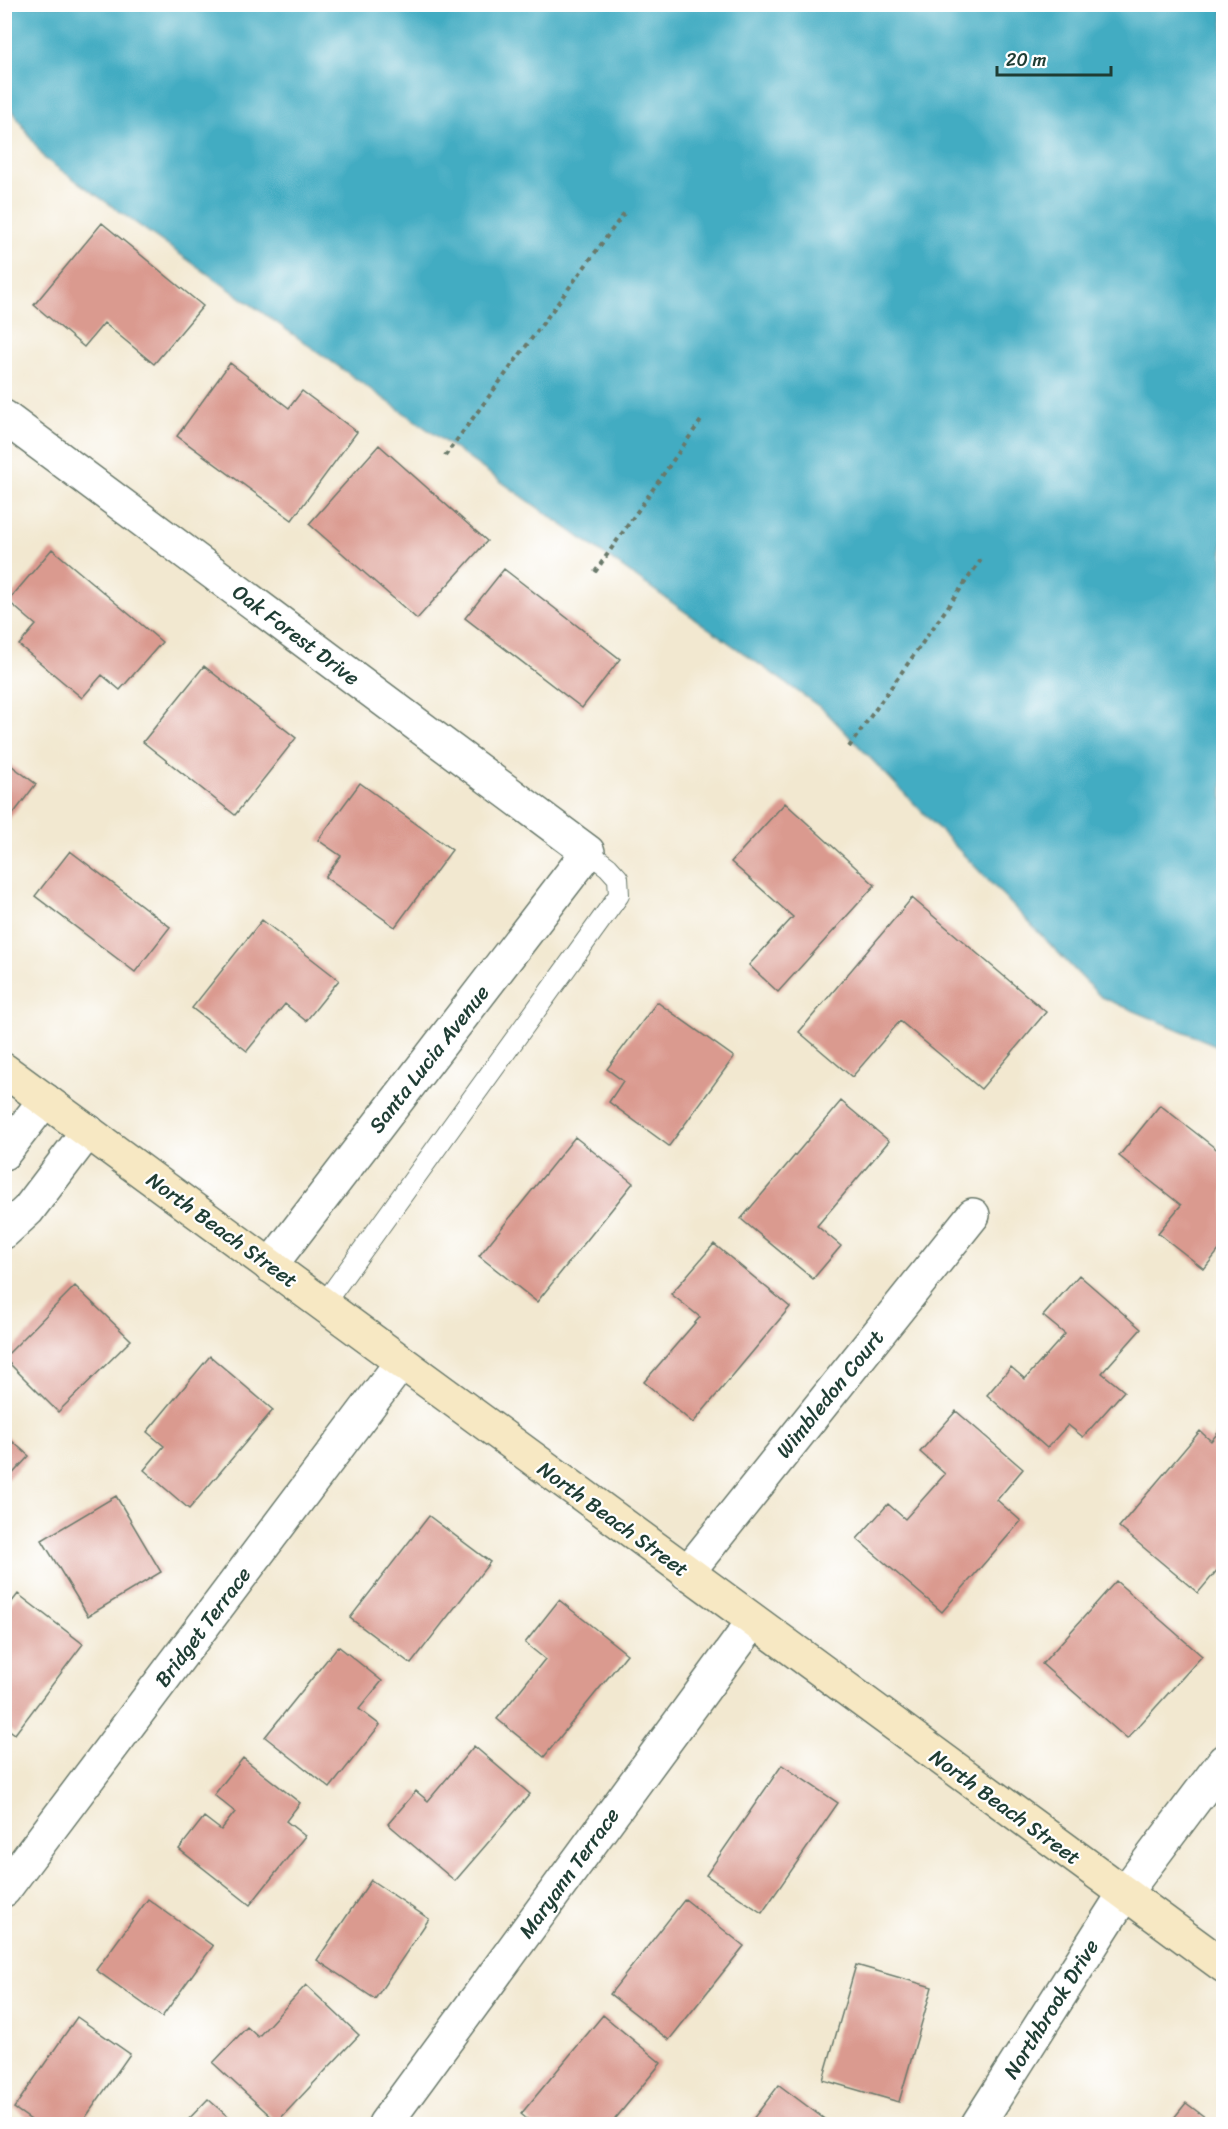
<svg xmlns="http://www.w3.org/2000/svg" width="1228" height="2129" font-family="Sriracha,sans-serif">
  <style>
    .water { fill: #43acc2; stroke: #31747b; stroke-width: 1.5 }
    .building { fill: #da9a8f }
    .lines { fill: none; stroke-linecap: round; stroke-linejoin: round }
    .lane-casing { stroke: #69796b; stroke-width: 22 }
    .street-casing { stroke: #69796b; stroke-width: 36 }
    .secondary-casing { stroke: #69796b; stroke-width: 36 }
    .path { stroke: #69796b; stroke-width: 4; stroke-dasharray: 4.5 4.5; stroke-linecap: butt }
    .lane { stroke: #fff; stroke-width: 20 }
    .street { stroke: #fff; stroke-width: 33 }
    .secondary { stroke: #f7e8c3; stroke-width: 33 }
    .labels { text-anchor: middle; stroke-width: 4.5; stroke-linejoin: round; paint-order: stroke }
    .street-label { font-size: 21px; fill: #1f3d34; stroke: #fff }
  </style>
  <rect width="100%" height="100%" fill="#fff"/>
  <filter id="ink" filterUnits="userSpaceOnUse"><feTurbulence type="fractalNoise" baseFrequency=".0167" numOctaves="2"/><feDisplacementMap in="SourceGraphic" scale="12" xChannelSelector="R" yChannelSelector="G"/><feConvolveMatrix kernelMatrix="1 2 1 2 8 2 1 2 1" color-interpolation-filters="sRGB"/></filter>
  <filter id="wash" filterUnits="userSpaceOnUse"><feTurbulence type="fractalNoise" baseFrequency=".008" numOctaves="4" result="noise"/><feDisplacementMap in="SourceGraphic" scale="24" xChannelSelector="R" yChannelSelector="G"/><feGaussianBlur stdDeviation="1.35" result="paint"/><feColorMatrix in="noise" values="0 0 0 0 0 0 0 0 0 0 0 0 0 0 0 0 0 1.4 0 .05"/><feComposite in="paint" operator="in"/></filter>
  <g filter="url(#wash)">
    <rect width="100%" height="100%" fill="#f2e8d0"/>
    <path class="water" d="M4,5H1223V1048L1101,997L824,710L44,158L5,99Z"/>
    <g id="blocks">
      <path class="building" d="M102,223L203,306L154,364L104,323L84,347L34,305Z
        M230,363L289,408L302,391L357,432L292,520L177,436Z
        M379,445L487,541L417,619L309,524Z
        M52,549L162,642L120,690L102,675L82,698L19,645L36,625L8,601Z
        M504,569L620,659L582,708L465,618Z
        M204,666L296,738L235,815L143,742Z
        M4,760L36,784L4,826Z
        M360,783L452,850L395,927L325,877L341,856L318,840Z
        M785,803L875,885L778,992L749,965L793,917L731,862Z
        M70,851L170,927L135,972L35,896Z
        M912,898L1046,1012L981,1089L900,1021L852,1077L799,1032Z
        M262,920L339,980L306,1021L285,1004L247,1051L192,1008Z
        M657,1002L734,1057L669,1146L609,1102L623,1081L607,1069Z
        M841,1101L889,1141L817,1226L841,1246L813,1279L741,1219Z
        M1160,1105L1224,1155V1244L1204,1269L1158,1233L1181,1205L1119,1156Z
        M575,1137L633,1183L537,1302L479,1256Z
        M714,1244L790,1307L693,1423L644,1382L700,1317L671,1294Z
        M1079,1275L1141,1329L1102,1373L1124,1391L1083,1437L1068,1425L1047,1448L987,1395L1011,1367L1025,1379L1065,1334L1043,1316Z
        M75,1286L131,1340L58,1412L4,1358Z
        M210,1356L273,1410L189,1509L144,1470L164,1446L147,1432Z
        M956,1411L1023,1469L997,1500L1021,1521L942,1612L857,1539L888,1504L905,1519L945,1474L920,1452Z
        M1224,1426V1572L1219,1568L1198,1593L1119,1527L1200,1431L1211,1441Z
        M4,1434L29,1456L4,1483Z
        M116,1496L161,1572L88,1616L42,1540Z
        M429,1516L490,1562L411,1664L350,1618Z
        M1116,1581L1202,1656L1127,1739L1042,1664Z
        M18,1594L83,1644L15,1734L4,1726V1612Z
        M559,1600L627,1654L544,1757L497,1719L545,1659L525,1643Z
        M338,1646L382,1681L359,1709L380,1725L330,1788L265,1737Z
        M474,1746L530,1794L455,1881L388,1824L416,1791L428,1801Z
        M243,1758L300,1803L286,1821L305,1836L250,1905L179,1849L204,1817L221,1830L235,1812L214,1795Z
        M782,1765L838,1803L762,1913L706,1875Z
        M371,1880L429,1919L375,1999L317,1960Z
        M148,1899L213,1946L162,2017L96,1970Z
        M685,1899L744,1946L669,2040L610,1994Z
        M856,1965L932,1987L899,2102L823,2080Z
        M306,1985L359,2035L277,2122L213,2063L247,2027L258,2037Z
        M603,2015L661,2063L611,2124H533L521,2114Z
        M77,2017L130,2054L81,2124H37L14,2108Z
        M779,2085L831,2124H749Z
        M208,2099L236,2124H184Z
        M1186,2103L1214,2124H1169Z"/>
    </g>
  </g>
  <g filter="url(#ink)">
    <use href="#blocks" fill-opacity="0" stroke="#69796b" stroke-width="1.5"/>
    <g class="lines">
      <defs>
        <path id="lane" d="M323,1305L619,895L618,878L608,867L588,852"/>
        <path id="street" d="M4,417L588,852L270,1266
          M4,1153L45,1100
          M4,1232L28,1210L88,1131
          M687,1573L973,1215
          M4,1890L401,1363
          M385,2124L753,1622
          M978,2124L1124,1894L1224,1761"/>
        <path id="secondary" d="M4,1070L1224,1966"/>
      </defs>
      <use href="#lane" class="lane-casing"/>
      <use href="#street" class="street-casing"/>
      <use href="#secondary" class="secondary-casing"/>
      <path class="path" d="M445,456L625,212
        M595,572L702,419
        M849,747L983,557"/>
      <use href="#lane" class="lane"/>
      <use href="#street" class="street"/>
      <use href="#secondary" class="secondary"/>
    </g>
  </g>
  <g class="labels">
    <g class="street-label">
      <text transform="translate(296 635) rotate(37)" y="7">Oak Forest Drive</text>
      <text transform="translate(429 1059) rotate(-52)" y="7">Santa Lucia Avenue</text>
      <text transform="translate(222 1230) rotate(36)" y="7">North Beach Street</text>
      <text transform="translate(830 1394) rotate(-51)" y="7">Wimbledon Court</text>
      <text transform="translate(613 1519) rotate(36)" y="7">North Beach Street</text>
      <text transform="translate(203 1627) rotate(-53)" y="7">Bridget Terrace</text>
      <text transform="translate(1005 1807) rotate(36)" y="7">North Beach Street</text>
      <text transform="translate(569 1873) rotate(-54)" y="7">Maryann Terrace</text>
      <text transform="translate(1051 2009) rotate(-58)" y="7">Northbrook Drive</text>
    </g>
  </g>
  <rect width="1228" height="2129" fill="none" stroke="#fff" stroke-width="24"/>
  <path d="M997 66v9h114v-9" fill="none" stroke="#1f3d34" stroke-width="3"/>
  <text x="1006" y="66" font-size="18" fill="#1f3d34" stroke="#ffffff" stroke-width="4.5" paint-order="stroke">20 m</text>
</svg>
